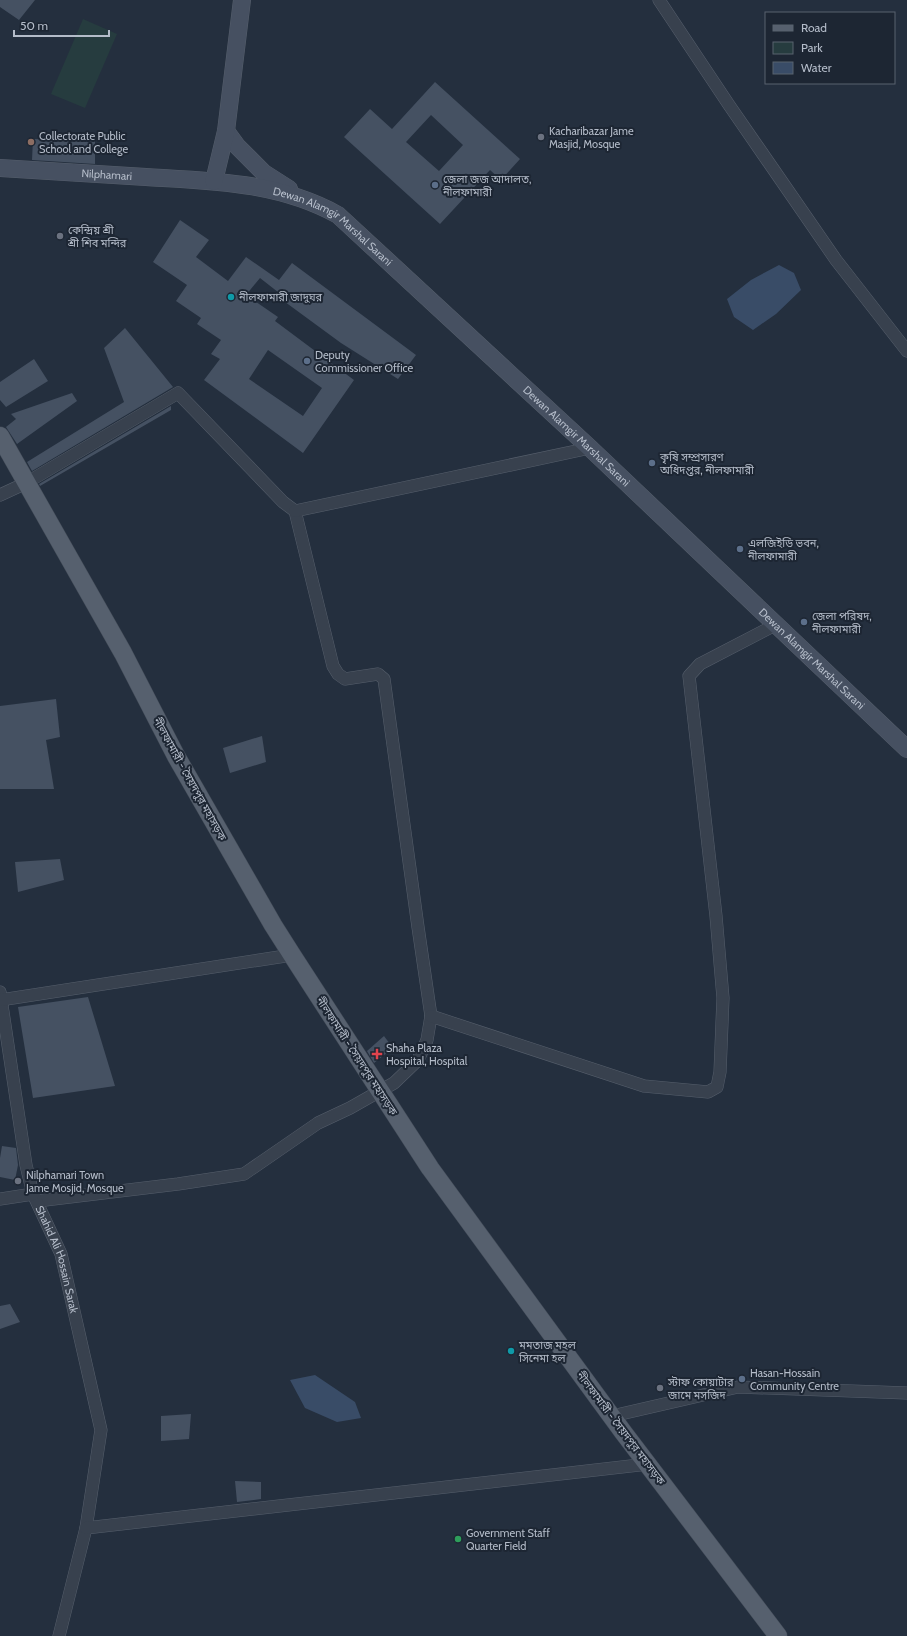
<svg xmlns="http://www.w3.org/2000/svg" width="907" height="1636" font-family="Cabin,'Noto Sans Bengali',sans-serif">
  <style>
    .green { fill: #263c3f }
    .water { fill: #394c67 }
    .building { fill: #455162; fill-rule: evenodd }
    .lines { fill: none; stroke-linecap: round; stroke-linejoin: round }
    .street-casing { stroke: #565f6c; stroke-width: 13 }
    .secondary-casing { stroke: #565f6c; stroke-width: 18 }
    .primary-casing { stroke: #414a57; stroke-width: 19 }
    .street { stroke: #38414e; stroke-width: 12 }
    .secondary { stroke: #465061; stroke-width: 17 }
    .primary { stroke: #56606e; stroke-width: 18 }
    .worship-dot { fill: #6b7280; stroke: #1d2633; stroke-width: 1.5 }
    .education-dot { fill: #8d6e63; stroke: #1d2633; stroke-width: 1.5 }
    .service-dot { fill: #5c6f8a; stroke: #1d2633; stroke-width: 1.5 }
    .culture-dot { fill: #0f9aa8; stroke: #1d2633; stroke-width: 1.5 }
    .health-dot { fill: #e0444e; stroke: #1d2633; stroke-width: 1.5 }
    .leisure-dot { fill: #2e9e5b; stroke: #1d2633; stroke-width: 1.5 }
    .labels { text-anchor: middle; stroke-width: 4; stroke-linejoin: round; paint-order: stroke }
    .poi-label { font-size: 11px; fill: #b4bcc9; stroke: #1d2633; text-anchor: start }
    .street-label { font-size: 11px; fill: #b4bcc9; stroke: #1d2633 }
  </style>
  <rect width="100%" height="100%" fill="#242f3e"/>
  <path class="green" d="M83,19L117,34L85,108L51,94Z"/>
  <path class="water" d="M779,265L794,273L801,290L776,314L753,330L734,317L727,299L751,280Z
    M315,1375L355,1402L361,1418L337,1422L305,1408L290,1380Z"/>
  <path class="building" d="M0,0H35L19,20L0,7Z
    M435,82L520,159L501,180L490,170L440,224L344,137L370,109L392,129ZM431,115L463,145L439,171L406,142Z
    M33,139L95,141V164L32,160Z
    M180,220L209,240L196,257L228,281L246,257L279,280L292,263L416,355L398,379L341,343L281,299L283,296L260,278L246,295L278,317L275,321L354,380L303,453L204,380L220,359L211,354L221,340L197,324L201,318L176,301L187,285L153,262ZM268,350L322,388L303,416L249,379Z
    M125,328L173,387L32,471L27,462L124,402L104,348Z
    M34,359L48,381L6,407L0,400V382Z
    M72,393L77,401L17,444L6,427L16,419L11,414Z
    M171,406V410L40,486L39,484Z
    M56,699L60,737L46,740L54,789H0V706Z
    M262,736L266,762L230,773L223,748Z
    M60,859L64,880L18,892L15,862Z
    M88,997L115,1086L33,1098L18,1007Z
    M384,1036L393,1048L374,1063L367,1051Z
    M2,1146L16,1148L18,1165L15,1180L0,1177V1158Z
    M10,1304L20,1322L0,1329V1306Z
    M191,1414L189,1439L161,1441V1416Z
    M235,1481L261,1482V1499L237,1502Z"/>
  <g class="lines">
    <defs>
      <g id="street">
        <path d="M659,0L729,105L836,260L907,351"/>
        <path d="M0,495L26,483L178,393L283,502L295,511L333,666L338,674L345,679L378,674L384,679L418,927L431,1016L427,1040L418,1060L394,1083L350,1108L318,1123L244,1174L178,1184L37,1201"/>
        <path d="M295,511L590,448"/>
        <path id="s1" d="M0,992L26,1165L33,1194L61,1254L101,1430L86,1528L59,1636"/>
        <path d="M0,1000L292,955"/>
        <path d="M431,1016L644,1086L708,1092L717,1087L720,1072L723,998L716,916L689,676L700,664L777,624"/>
        <path d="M0,1199L33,1194"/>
        <path d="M612,1416L738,1387L907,1393"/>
        <path d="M86,1528L648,1464"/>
      </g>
      <g id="secondary">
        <path d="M226,131L237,146L264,173L289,189"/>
        <path id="s2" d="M0,168C49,171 97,174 146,177C212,181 279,182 338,215L590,448L907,749"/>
        <path d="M214,181L226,131L242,0"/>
      </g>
      <path id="primary" d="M0,436L123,653L176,756L273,925L292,955L430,1168L623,1432L778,1636"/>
    </defs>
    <use href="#street" class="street-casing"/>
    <use href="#secondary" class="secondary-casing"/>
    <use href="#primary" class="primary-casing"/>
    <use href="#street" class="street"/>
    <use href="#secondary" class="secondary"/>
    <use href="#primary" class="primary"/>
  </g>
  <g class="worship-dot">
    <circle cx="541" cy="137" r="4"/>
    <circle cx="60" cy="236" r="4"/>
    <circle cx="18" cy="1181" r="4"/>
    <circle cx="660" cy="1388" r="4"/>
  </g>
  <circle class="education-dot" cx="31" cy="142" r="4"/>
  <g class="service-dot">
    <circle cx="435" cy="185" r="4"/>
    <circle cx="307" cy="361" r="4"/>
    <circle cx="652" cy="463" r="4"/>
    <circle cx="740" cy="549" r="4"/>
    <circle cx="804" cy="622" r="4"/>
    <circle cx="742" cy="1379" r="4"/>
  </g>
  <g class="culture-dot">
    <circle cx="231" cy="297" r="4"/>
    <circle cx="511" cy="1351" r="4"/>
  </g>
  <path class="health-dot" d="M375 1048h4v4h4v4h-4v4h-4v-4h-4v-4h4z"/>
  <circle class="leisure-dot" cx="458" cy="1539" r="4"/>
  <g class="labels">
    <g class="poi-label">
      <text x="549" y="135">Kacharibazar Jame<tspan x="549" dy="13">Masjid, Mosque</tspan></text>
      <text x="39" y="140">Collectorate Public<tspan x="39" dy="13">School and College</tspan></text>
      <text x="443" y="183">জেলা জজ আদালত,<tspan x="443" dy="13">নীলফামারী</tspan></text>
      <text x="68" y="234">কেন্দ্রিয় শ্রী<tspan x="68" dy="13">শ্রী শিব মন্দির</tspan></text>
      <text x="239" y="301">নীলফামারী জাদুঘর</text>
      <text x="315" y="359">Deputy<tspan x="315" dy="13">Commissioner Office</tspan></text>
      <text x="660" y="461">কৃষি সম্প্রসারণ<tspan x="660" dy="13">অধিদপ্তর, নীলফামারী</tspan></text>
      <text x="748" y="547">এলজিইডি ভবন,<tspan x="748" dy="13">নীলফামারী</tspan></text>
      <text x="812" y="620">জেলা পরিষদ,<tspan x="812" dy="13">নীলফামারী</tspan></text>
      <text x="386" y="1052">Shaha Plaza<tspan x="386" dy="13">Hospital, Hospital</tspan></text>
      <text x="26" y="1179">Nilphamari Town<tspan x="26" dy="13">Jame Mosjid, Mosque</tspan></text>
      <text x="519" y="1349">মমতাজ মহল<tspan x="519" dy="13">সিনেমা হল</tspan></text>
      <text x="750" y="1377">Hasan-Hossain<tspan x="750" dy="13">Community Centre</tspan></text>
      <text x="668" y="1386">স্টাফ কোয়াটার<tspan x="668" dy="13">জামে মসজিদ</tspan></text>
      <text x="466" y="1537">Government Staff<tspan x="466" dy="13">Quarter Field</tspan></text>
    </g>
    <g class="street-label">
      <text dy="4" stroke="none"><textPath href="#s2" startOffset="107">Nilphamari</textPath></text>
      <text dy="4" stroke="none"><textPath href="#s2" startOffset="345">Dewan Alamgir Marshal Sarani</textPath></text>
      <text dy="4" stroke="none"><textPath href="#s2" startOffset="669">Dewan Alamgir Marshal Sarani</textPath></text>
      <text dy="4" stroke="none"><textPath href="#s2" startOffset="993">Dewan Alamgir Marshal Sarani</textPath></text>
      <text transform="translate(190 779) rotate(61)" y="4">নীলফামারী - সৈয়দপুর মহাসড়ক</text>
      <text transform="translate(357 1056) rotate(57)" y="4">নীলফামারী - সৈয়দপুর মহাসড়ক</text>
      <text dy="4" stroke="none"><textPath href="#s1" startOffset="275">Shahid Ali Hossain Sarak</textPath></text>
      <text transform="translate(621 1428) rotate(53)" y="4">নীলফামারী - সৈয়দপুর মহাসড়ক</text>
    </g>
  </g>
  <rect x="765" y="12" width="130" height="72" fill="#1d2633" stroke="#59626f"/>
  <rect x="773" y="25" width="20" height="6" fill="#56606e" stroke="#59626f"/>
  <text x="801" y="32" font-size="12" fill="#b4bcc9">Road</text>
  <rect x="773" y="42" width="20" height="12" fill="#263c3f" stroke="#59626f"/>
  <text x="801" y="52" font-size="12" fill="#b4bcc9">Park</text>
  <rect x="773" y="62" width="20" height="12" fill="#394c67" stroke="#59626f"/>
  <text x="801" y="72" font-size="12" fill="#b4bcc9">Water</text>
  <path d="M14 30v6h95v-6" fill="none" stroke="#b4bcc9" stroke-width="2"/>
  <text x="20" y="30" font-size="12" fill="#b4bcc9" stroke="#1d2633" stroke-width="3" paint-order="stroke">50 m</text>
</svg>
